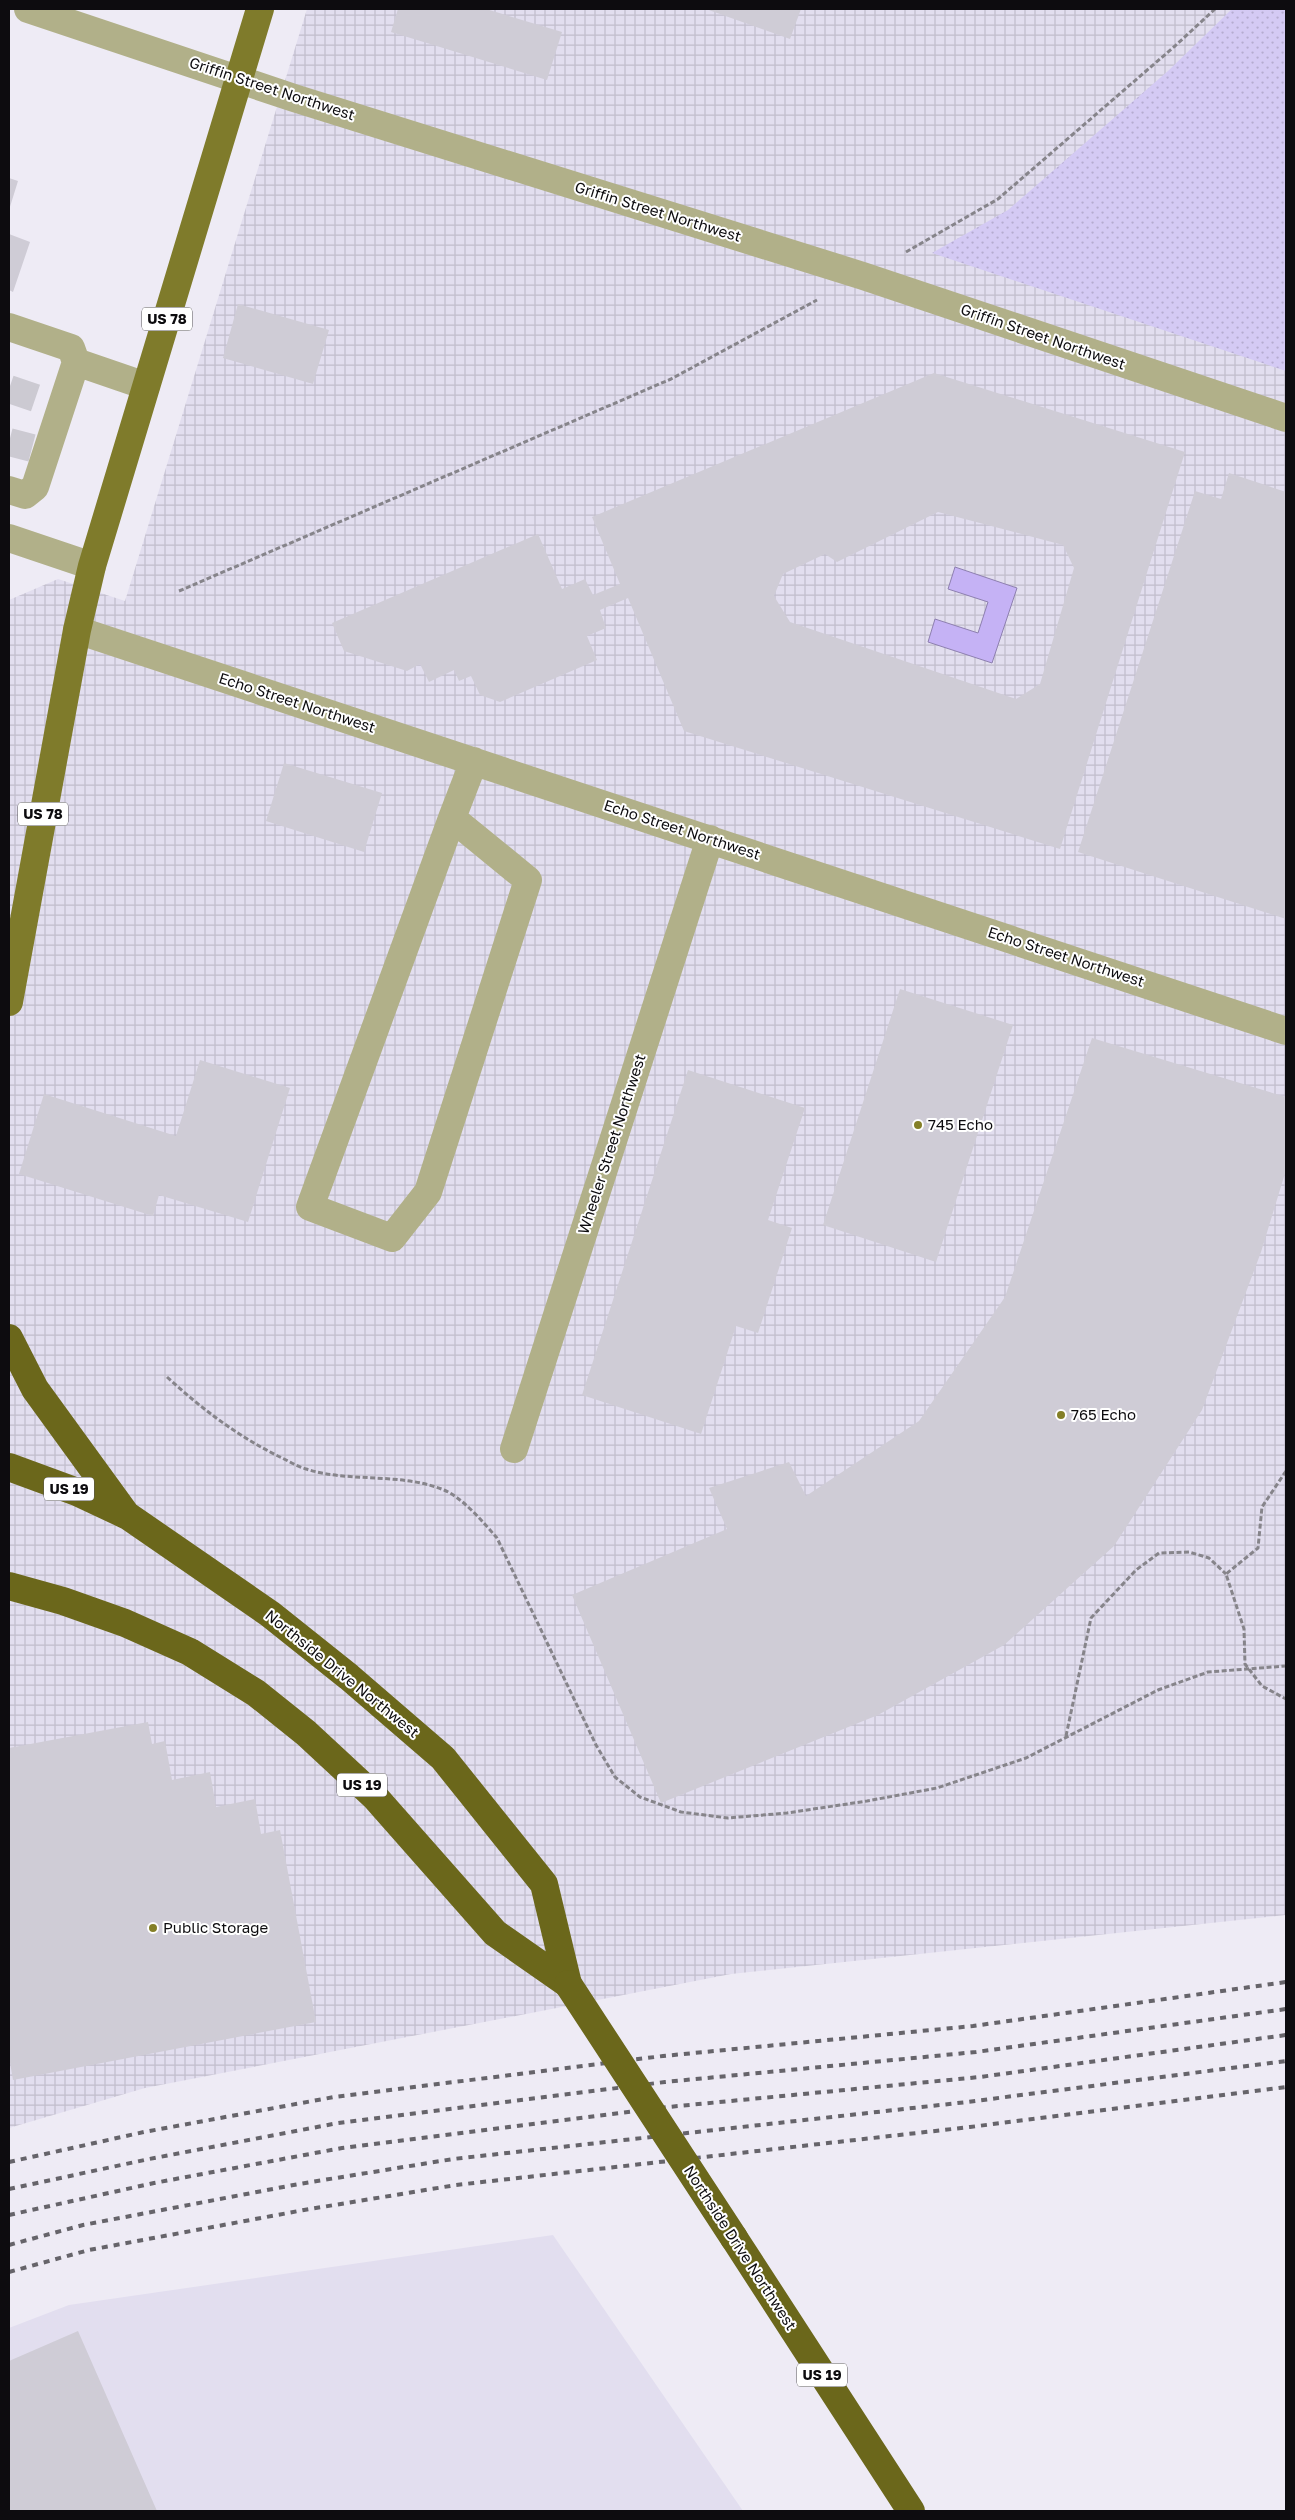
<svg xmlns="http://www.w3.org/2000/svg" width="1295" height="2520" font-family="'Golos Text',sans-serif">
  <style>
    .built { fill: #e2deef }
    .industrial { fill: url(#industrial-grid) }
    .grass { fill: url(#grass-dots) }
    .water { fill: #c5b2f5; stroke: #8e80b0 }
    .building { fill: #cfccd6; fill-rule: evenodd }
    .lines { fill: none; stroke-linecap: round; stroke-linejoin: round }
    .minor-tunnel { stroke: #cccad2; stroke-width: 28; stroke-dasharray: 28 14; stroke-linecap: butt }
    .path { stroke: #86848a; stroke-width: 3; stroke-dasharray: 5 2.5; stroke-linecap: butt }
    .minor { stroke: #b1b089; stroke-width: 28 }
    .major { stroke: #7f7b2b; stroke-width: 28 }
    .highway { stroke: #6b671b; stroke-width: 28 }
    .rail { stroke: #66646a; stroke-width: 4; stroke-dasharray: 6 6; stroke-linecap: butt }
    .highway-bridge { stroke: #6b671b; stroke-width: 28 }
    .poi-dot { fill: #847f27; stroke: #fff; stroke-width: 2 }
    .labels { text-anchor: middle; stroke-width: 4; stroke-linejoin: round; paint-order: stroke }
    .shield { fill: #fff; stroke: #565557; stroke-width: 1 }
    .shield-label { font-size: 14px; font-weight: bold; fill: #0d0c0f }
    .street-label { font-size: 15px; fill: #0d0c0f; stroke: #fff }
    .poi-label { font-size: 15px; fill: #0d0c0f; stroke: #fff; text-anchor: start }
  </style>
  <defs>
    <pattern id="industrial-grid" width="8" height="8" patternUnits="userSpaceOnUse" patternTransform="scale(1.25)"><rect width="8" height="8" fill="#e2deef"/><path d="M0 4h8M4 0v8" fill="none" stroke="#c1bdcc"/></pattern>
    <pattern id="grass-dots" width="8" height="8" patternUnits="userSpaceOnUse" patternTransform="scale(1.25)"><rect width="8" height="8" fill="#d4caf4"/><path d="M2 2h.1M6 6h.1" fill="none" stroke="#b5acd0" stroke-width="1.8" stroke-linecap="round"/></pattern>
  </defs>
  <rect width="100%" height="100%" fill="#eeebf5"/>
  <path class="built" d="M553,2235L743,2511H9V2328L69,2305Z"/>
  <path class="industrial" d="M307,9H1286V1915L731,1974L145,2088L9,2128V600L58,579L125,601Z"/>
  <path class="grass" d="M1232,9H1286V371L932,253L1008,210L1168,71Z"/>
  <path class="water" d="M955,567L1017,588L992,663L928,642L935,619L978,633L988,602L948,589Z"/>
  <path class="building" d="M398,9H486L562,32L547,80L391,32Z
    M706,9H801L790,39Z
    M9,178L18,181L9,210Z
    M9,234L30,242L13,292L9,290Z
    M238,304L329,330L313,384L223,358Z
    M934,373L1185,452L1060,849L684,731L628,598L600,610L606,628L587,636L597,660L500,702L480,695L471,676L459,681L454,670L429,682L420,664L407,671L344,651L332,623L538,534L562,589L585,579L593,595L620,584L592,517ZM938,512L1063,545L1074,568L1040,684L1016,699L790,622L774,596L783,574L825,554L837,562Z
    M1229,473L1286,492V919L1078,852L1195,491L1221,499Z
    M284,763L382,793L364,852L266,821Z
    M900,989L1013,1025L936,1262L823,1225Z
    M1092,1038L1286,1097V1170L1261,1252L1202,1410L1114,1546L1004,1645L878,1715L661,1803L572,1595L727,1529L709,1488L789,1462L806,1496L919,1421L1005,1297Z
    M200,1060L290,1088L248,1222L159,1195L153,1216L19,1174L44,1094L176,1136Z
    M688,1070L805,1108L768,1220L792,1228L758,1333L736,1326L701,1434L582,1395Z
    M148,1722L152,1744L165,1741L172,1780L210,1772L216,1807L255,1799L261,1834L280,1830L316,2022L13,2080L9,2057V1748Z
    M78,2331L157,2511H9V2361Z"/>
  <g class="lines">
    <path class="minor-tunnel" d="M9,389L47,402
      M9,442L32,448"/>
    <path class="path" d="M906,252L998,199L1175,46L1215,9
      M179,591L671,379L817,300
      M167,1377C202,1409 236,1435 278,1456C287,1460 296,1466 306,1469C350,1483 400,1472 444,1490C463,1498 484,1523 497,1538L596,1745L615,1777L640,1797L681,1812L728,1818L787,1813L867,1801L937,1788L1026,1758L1158,1690L1208,1672L1286,1666
      M1286,1471L1262,1507L1258,1548L1226,1574L1244,1629L1245,1664L1262,1686L1286,1699
      M1066,1736L1091,1618L1136,1570L1159,1553L1189,1552L1209,1558L1226,1574"/>
    <path class="minor" d="M28,9L294,98L863,276L1286,418
      M9,327L71,348L76,362L35,487L25,495L9,490
      M76,362L146,386
      M9,538L92,566
      M77,630L1286,1031
      M452,818L528,880L428,1192L392,1238L310,1207L452,818L474,761
      M514,1449L710,839"/>
    <path class="major" d="M9,1002L77,630L92,566L260,9"/>
    <path class="highway" d="M9,1338L35,1389L125,1513
      M9,1467L77,1492L128,1516L270,1614L349,1677L443,1758L544,1884L568,1984
      M9,1586L63,1601L125,1623L190,1652L256,1693L306,1733L375,1797L495,1933L568,1984
      M734,2238L911,2511"/>
    <path class="rail" d="M9,2162L144,2132L334,2097L663,2056L973,2026L1286,1982
      M9,2189L149,2159L338,2123L665,2082L976,2052L1286,2009
      M9,2215L154,2183L342,2148L668,2107L980,2077L1286,2035
      M9,2245L83,2225L299,2184L453,2159L967,2102L1286,2061
      M9,2272L89,2250L304,2210L456,2185L970,2127L1286,2087"/>
    <path class="highway-bridge" d="M568,1984L734,2238"/>
  </g>
  <g class="poi-dot">
    <circle cx="918" cy="1125" r="5"/>
    <circle cx="1061" cy="1415" r="5"/>
    <circle cx="153" cy="1928" r="5"/>
  </g>
  <g class="labels">
    <g class="shield">
      <rect x="142" y="307.5" width="50" height="23" rx="4"/>
      <rect x="18" y="802.5" width="50" height="23" rx="4"/>
      <rect x="44" y="1477.5" width="50" height="23" rx="4"/>
      <rect x="337" y="1773.5" width="50" height="23" rx="4"/>
      <rect x="797" y="2363.5" width="50" height="23" rx="4"/>
    </g>
    <g class="shield-label">
      <text x="167" y="324">US 78</text>
      <text x="43" y="819">US 78</text>
      <text x="69" y="1494">US 19</text>
      <text x="362" y="1790">US 19</text>
      <text x="822" y="2380">US 19</text>
    </g>
    <g class="street-label">
      <text transform="translate(272 89) rotate(18)" y="5">Griffin Street Northwest</text>
      <text transform="translate(658 212) rotate(17)" y="5">Griffin Street Northwest</text>
      <text transform="translate(1043 337) rotate(19)" y="5">Griffin Street Northwest</text>
      <text transform="translate(297 703) rotate(18)" y="5">Echo Street Northwest</text>
      <text transform="translate(682 830) rotate(18)" y="5">Echo Street Northwest</text>
      <text transform="translate(1066 957) rotate(18)" y="5">Echo Street Northwest</text>
      <text transform="translate(612 1144) rotate(-72)" y="5">Wheeler Street Northwest</text>
      <text transform="translate(342 1674) rotate(39)" y="5">Northside Drive Northwest</text>
      <text transform="translate(740 2248) rotate(57)" y="5">Northside Drive Northwest</text>
    </g>
    <g class="poi-label">
      <text x="928" y="1130">745 Echo</text>
      <text x="1071" y="1420">765 Echo</text>
      <text x="163" y="1933">Public Storage</text>
    </g>
  </g>
  <rect width="1295" height="2520" fill="none" stroke="#0d0c0f" stroke-width="20"/>
</svg>
